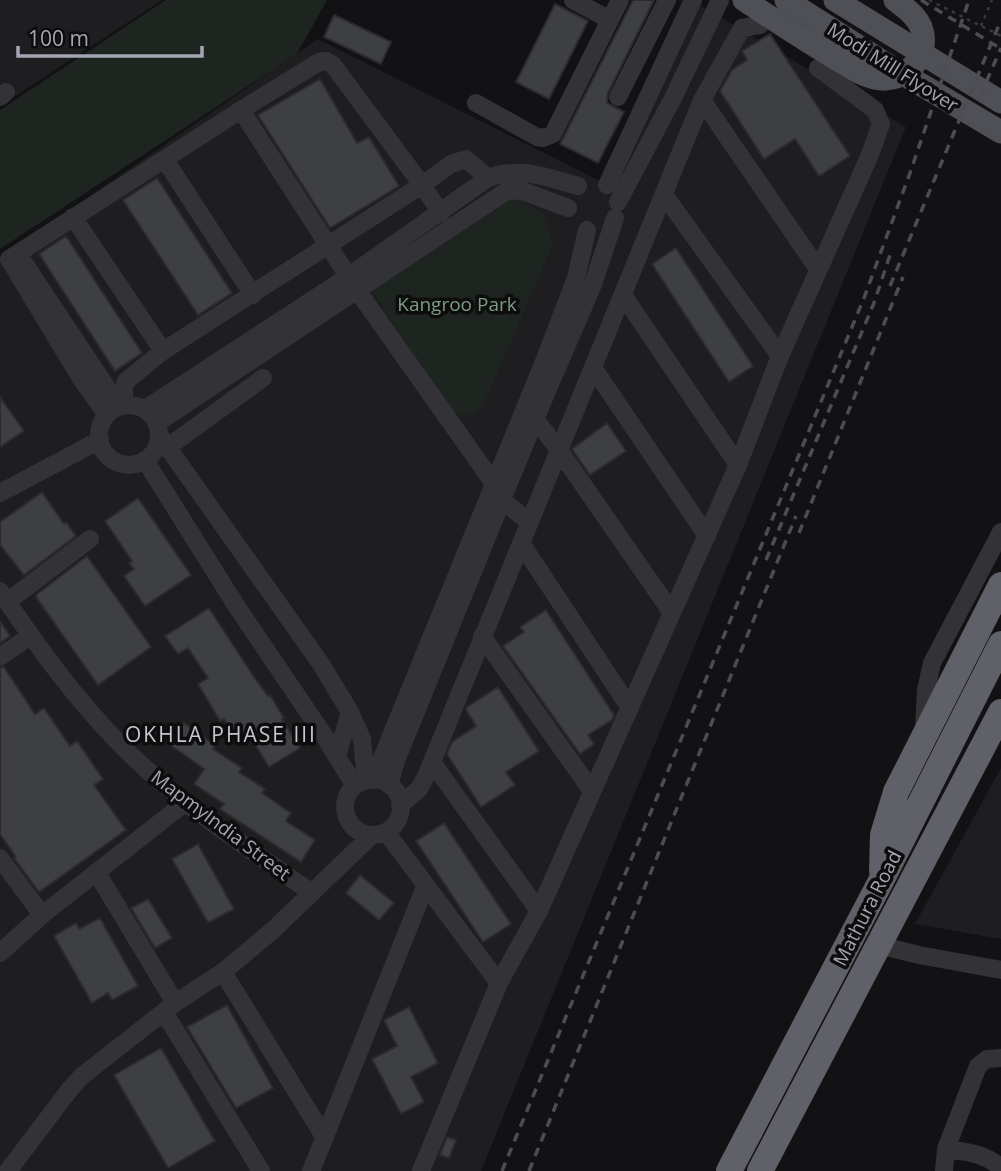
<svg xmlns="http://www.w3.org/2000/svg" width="1001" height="1171" font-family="'Open Sans',sans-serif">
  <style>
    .built { fill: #1e1e20 }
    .green { fill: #1e2520 }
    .building { fill: #3e3f43; stroke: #2c2c2f; stroke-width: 2 }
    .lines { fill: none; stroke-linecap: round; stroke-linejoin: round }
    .path { stroke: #39393e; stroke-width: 2.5; stroke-dasharray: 3.5 5; stroke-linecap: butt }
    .minor { stroke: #333337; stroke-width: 18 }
    .major { stroke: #4f4f56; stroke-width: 23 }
    .highway { stroke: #5f6068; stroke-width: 26 }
    .rail { stroke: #4c4c52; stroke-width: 3.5; stroke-dasharray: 9 7; stroke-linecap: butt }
    .labels { text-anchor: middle; stroke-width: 7; stroke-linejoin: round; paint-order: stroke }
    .street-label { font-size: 19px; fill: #a4a6b2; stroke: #0d0d0e }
    .park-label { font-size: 19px; fill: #7d9b85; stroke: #0d0d0e }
    .neighbourhood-label { font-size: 21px; letter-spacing: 2px; fill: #c5c6ce; stroke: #0d0d0e }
  </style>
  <rect width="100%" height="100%" fill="#121113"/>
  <path class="built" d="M0,0H162L0,106Z
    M691,0L906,127L481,1171H0V258L318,39L602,182Z
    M1001,768V939L915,924Z"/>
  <path class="green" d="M166,0H327L297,54L0,249V110Z
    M517,197L543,214L553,244L483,406L468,416L452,412L373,293L378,278L499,200Z"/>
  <path class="building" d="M633,0H654L608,93L607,103L624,112L598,163L560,144Z
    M555,4L588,21L549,99L516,82Z
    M334,15L391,42L381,64L324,37Z
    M770,34L850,156L819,176L795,139L764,159L720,91L732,70L747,60L742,51Z
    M320,79L357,143L369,137L399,186L330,228L258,115Z
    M157,178L232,293L198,315L123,200Z
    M66,236L142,353L115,371L39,254Z
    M676,248L753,366L729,382L652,264Z
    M0,397L24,431L0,447Z
    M607,423L626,451L590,475L572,449Z
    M42,492L64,524L66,522L76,536L24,575L0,545V522Z
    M138,498L191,575L145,606L124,576L134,569L129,563L132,561L105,521Z
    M87,556L151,647L98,685L36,597L37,594Z
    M209,608L254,677L268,696L270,695L284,718L282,719L300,748L269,767L251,738L240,744L224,719L220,721L198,684L208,678L188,648L178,654L165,636Z
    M546,610L614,715L612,720L588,735L594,744L580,754L503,646L524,632L520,627Z
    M0,621L10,636L0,643Z
    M4,667L35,714L44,708L70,746L77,741L103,779L94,785L126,830L39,892L14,858L16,857L0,834V668Z
    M498,687L539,751L506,772L515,785L481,807L447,754L452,742L476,726L466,710L467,707Z
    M184,723L215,745L213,749L242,768L239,772L265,789L262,793L291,813L286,821L315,840L301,862L220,809L224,804L194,784L204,769L169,744Z
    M444,823L511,924L483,942L416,841Z
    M198,844L234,909L208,923L172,859Z
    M360,875L394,903L379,920L346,893Z
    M148,899L172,938L155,948L131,908Z
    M100,918L138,986L112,1000L108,993L92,1003L54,936L76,923L79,929Z
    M227,1005L273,1088L236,1108L187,1027Z
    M409,1007L438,1063L411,1077L424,1102L401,1114L372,1059L397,1046L384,1020Z
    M161,1048L215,1141L168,1168L114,1075Z
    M447,1137L456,1140L449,1158L440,1155Z"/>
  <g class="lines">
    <path class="path" d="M929,0L1001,36
      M981,26L992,0"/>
    <path class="minor" d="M573,0L610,20
      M0,97L6,92
      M618,97L667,0
      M702,100L818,269
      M476,103L537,137L543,138L553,134L620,0
      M241,110L357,290L495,485
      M165,160L253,295
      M607,185L693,0
      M665,196L780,356
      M618,202L673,98L720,0
      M73,217L163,351
      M18,254L119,406
      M623,295L738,465
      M594,369L707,536
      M124,405V388L126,381L163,351L422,185L451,164L466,159L488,178
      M99 435a30 30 0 1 1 60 0a30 30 0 1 1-60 0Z
      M145,409L349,276L488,178C519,166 547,177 578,186
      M107,415L82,380L9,259L241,110L319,62L326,61L333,65L422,185L441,213
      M535,419L559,450L672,613
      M157,423L505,192L520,190L568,208
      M159,435L321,664L350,712L362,739L366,781
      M168,447L263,378
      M145,460L237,607L323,734L355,786
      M0,493L100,440
      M502,500L529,522
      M521,543L630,708
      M0,591C36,644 73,696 118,742C175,801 246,846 312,893
      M7,602L90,539
      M482,636L592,791
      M0,657L30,636
      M924,729L926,690L932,663L1001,532
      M337,756L350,712
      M432,762L539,911
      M345 807a28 28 0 1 1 56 0a28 28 0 1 1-56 0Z
      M373,780L543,364L576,278L587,230
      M389,785L396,761L535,419L592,287L615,218
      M400,805L419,789L427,774L702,100L742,28L760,25
      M386,832L499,983
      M0,858L42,915
      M97,873L175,1003
      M879,945L919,955L1001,970
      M0,953L42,915L186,802
      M223,972L325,1138
      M164,1012L261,1171
      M946,1149C967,1152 985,1153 1001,1168
      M8,1171L70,1089L82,1076L175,1003L223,972L273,930L372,835
      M311,1171L425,887
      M421,1171L499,983L539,911L738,465L780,356L869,157L881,124L875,110L818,68
      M944,1171L946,1149L978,1066L987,1059L1001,1058"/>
    <path class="major" d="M744,0C776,21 807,42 840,61C849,66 858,73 868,76C899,89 933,59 921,27C916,15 905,8 895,0
      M786,0L883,62L1001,132
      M835,0L1001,102"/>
    <path class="highway" d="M882,871L883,835L896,792L1001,585
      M729,1171L882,879L1001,644
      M760,1171L1001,712"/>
    <path class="rail" d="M921,0L998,47
      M980,96L1001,48
      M890,286L1001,20
      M799,533L903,277
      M766,560L874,303L891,252
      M502,1171L864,298L910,173L969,0
      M529,1171L796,516"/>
  </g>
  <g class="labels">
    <g class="street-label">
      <text transform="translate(893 67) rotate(32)" y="7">Modi Mill Flyover</text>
      <text transform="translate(221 825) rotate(37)" y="7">MapmyIndia Street</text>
      <text transform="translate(867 908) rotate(-63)" y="7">Mathura Road</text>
    </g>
    <g class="park-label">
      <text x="457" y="311">Kangroo Park</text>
    </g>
    <g class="neighbourhood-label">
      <text x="221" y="742">OKHLA PHASE III</text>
    </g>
  </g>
  <path d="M18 46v10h184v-10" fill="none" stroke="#a4a6b2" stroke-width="3.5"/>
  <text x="28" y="46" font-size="21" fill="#a4a6b2" stroke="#0d0d0e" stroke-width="5" paint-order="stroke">100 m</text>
</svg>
